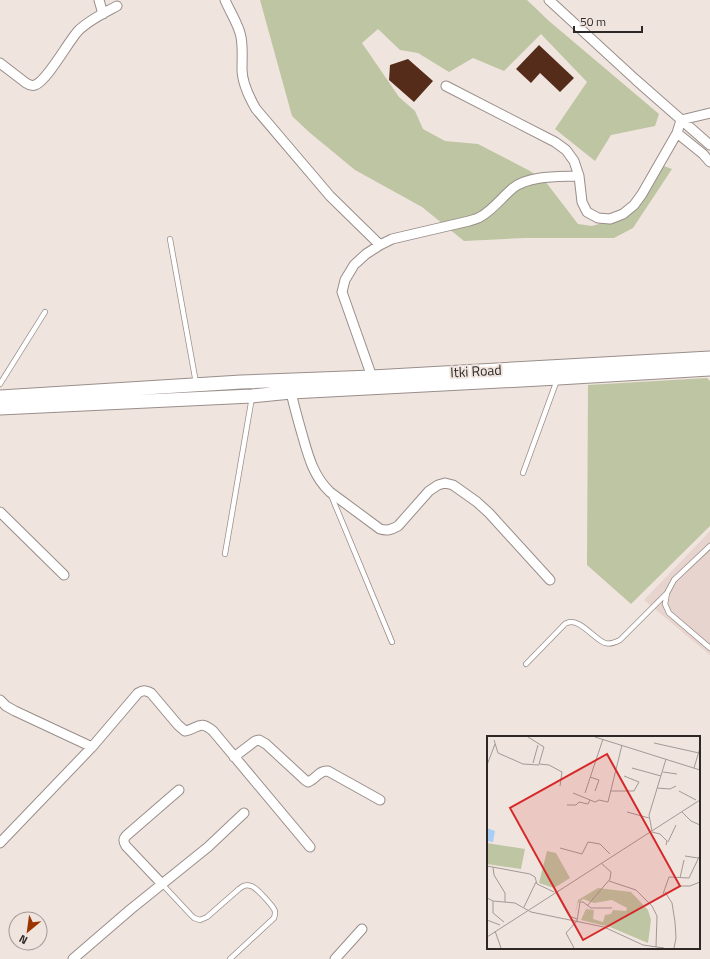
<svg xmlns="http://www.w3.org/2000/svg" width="710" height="959" font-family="'Titillium Web',sans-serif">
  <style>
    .built { fill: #e8d4ce }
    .green { fill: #bec5a2 }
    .building { fill: #552b1a }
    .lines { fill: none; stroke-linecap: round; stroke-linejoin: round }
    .service-casing { stroke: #998e8a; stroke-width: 6 }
    .minor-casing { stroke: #998e8a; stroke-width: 11 }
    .secondary-casing { stroke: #998e8a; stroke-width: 15 }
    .service { stroke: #fff; stroke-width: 4.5 }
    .minor { stroke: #fff; stroke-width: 9 }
    .secondary { stroke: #fff; stroke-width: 13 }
    .labels { text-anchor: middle; stroke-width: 4; stroke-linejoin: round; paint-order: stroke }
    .street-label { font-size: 14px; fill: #2d2826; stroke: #f0e4df }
    .inset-road { fill: none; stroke: #a29995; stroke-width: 1 }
    .view { fill: #d62828; fill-opacity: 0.15; stroke: #d62828; stroke-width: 2 }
    .inset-edge { fill: none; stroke: #2d2826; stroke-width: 2 }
  </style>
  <rect width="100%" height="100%" fill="#f0e4df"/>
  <path class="built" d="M710,531V655L644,600Z"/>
  <path class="green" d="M260,0H527L549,21L659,114L655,126L611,135L595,161L555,129L587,82L541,34L504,71L473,58L449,72L418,53L400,50L378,29L362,43L399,97L415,111L423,129L445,141L478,144L530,171L545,181L578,224L592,226L620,218L661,165L672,169L633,228L614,238H525L464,241L422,207L355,170L309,132L292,116Z
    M707,378L710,381V526L631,604L587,565L588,385Z"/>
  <path class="building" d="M539,45L574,78L560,92L540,73L531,83L516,69Z
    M408,59L433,81L414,102L389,80L390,65Z"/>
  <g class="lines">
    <defs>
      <path id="service" d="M170,239L196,383
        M0,384L45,312
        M523,473L557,380
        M331,495L392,642
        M710,546L674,580L667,593L665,604L669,613L710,648
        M225,554L252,397
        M526,664L562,627C564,625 565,623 567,623C579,617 595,640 605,643C610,645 616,642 620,640L667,593
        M162,884L190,914L194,918L200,920L207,917L239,889C243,886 246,884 251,886C256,887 271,904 274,909C276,912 275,915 274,918L230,959"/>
      <path id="minor" d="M99,0L103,14
        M225,0C230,12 239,25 241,37C243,48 242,58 242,69C242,83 249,97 256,109L330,196L380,245
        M549,0L636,80L710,145
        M0,63L26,83C29,85 32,86 35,85C47,81 68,42 78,31C89,20 104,13 117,6
        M446,86L555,142L566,150L574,161L579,176L582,202L587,212L598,218L610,219L623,214L634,205L642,194L677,133L681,120L710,113
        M677,133L703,154L710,162
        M372,377L342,292L345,280L354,265L366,254L380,245L392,239L469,221C472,220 477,219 480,217C493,210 502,197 513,188C530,175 559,177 579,176
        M291,392C294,406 298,420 302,434C308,455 313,476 330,492L380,529C387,531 391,530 398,526L429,491L438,485L445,483L453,485L477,502L489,513L550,580
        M0,512L64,575
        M0,700L6,706L15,711L92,747
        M234,757L255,741L259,740L266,744L305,780L308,782C316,779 319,770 328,771L380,800
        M0,843L92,747L138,693C143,690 145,690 151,693L178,725L185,731C198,729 199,719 213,731L310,847
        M162,884L126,846C123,841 123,839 127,835L179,790
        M73,959L131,909L208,847L244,813
        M335,959L362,929"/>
      <path id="secondary" d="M0,397L241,382L372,377L710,358
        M0,408L252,396L291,392L558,378L710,369"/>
    </defs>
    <use href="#service" class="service-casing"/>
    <use href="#minor" class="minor-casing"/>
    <use href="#secondary" class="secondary-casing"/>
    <use href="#service" class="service"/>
    <use href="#minor" class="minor"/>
    <use href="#secondary" class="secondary"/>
  </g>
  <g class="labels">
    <g class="street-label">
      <text transform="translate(476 371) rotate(-3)" y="5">Itki Road</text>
    </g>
  </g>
  <g transform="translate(487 736)">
    <rect width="213" height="213" fill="#f0e4df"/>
    <path d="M0,107L38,113L34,133L0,128ZM60,115L69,117L83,142L67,152L52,147ZM111,152L144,156L161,174L164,184L161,207L123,191L94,184L99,173L107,174L106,183L116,186L118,179L124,178L126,174L139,175L140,172L125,164L107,167L96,163L91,167L88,178L91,164Z" fill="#bec5a2"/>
    <path d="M0,92L8,95L6,106L0,105Z" fill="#a8cef5"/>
    <path class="inset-road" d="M41,1L57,11L52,28L62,29L75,36L73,50M108,1L213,34M7,4L11,17L36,28L52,29M167,7L212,17M46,27L51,9M0,29L8,8M145,32L174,40M207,32L213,12M176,36L190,38M103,41L112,44L108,55M170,52L183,53L189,50M123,55H147L152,46L137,40M192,55L209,64M86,57L108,66L112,64L121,66L135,9M98,57L116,3M80,69H89L92,66L101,68L103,64M140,76L162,82M195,76L204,85L213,89M165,95L162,79L179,23M165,96L173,98L180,105L179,109M181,106L189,89M73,112L95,118L101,106L113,108L123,118M198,120L211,122M0,130L43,138L48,141L50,148L67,156M6,131L7,139L18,157V166M193,142L197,124M122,145L149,154L165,170L170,180L169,211M193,150H203L213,146M68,155L82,180L90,183M178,156L185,167L188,186L189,202L187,212M176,158L182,141L202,142L213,119M0,162L6,165L28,167L44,176L117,191L156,209L177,212M6,165V177L17,186M100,170L123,143L124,136L114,127M37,171L49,146M0,184L13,189M8,195L14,212M0,201L213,64M87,212L79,197L90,185L93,166H96L104,172H125"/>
    <path class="view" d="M120,18L193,150L96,204L23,72Z"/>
    <rect width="213" height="213" class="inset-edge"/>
  </g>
  <g transform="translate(28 931) rotate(209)"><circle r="19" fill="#f0e4df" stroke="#a29995"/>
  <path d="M0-3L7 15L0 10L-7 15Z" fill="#9a3500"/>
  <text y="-6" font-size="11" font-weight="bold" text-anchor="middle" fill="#2d2826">N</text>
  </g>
  <path d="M574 26v6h68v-6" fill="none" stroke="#2d2826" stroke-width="2"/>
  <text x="580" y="26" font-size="12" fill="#2d2826" stroke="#f0e4df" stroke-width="3" paint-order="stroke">50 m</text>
</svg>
